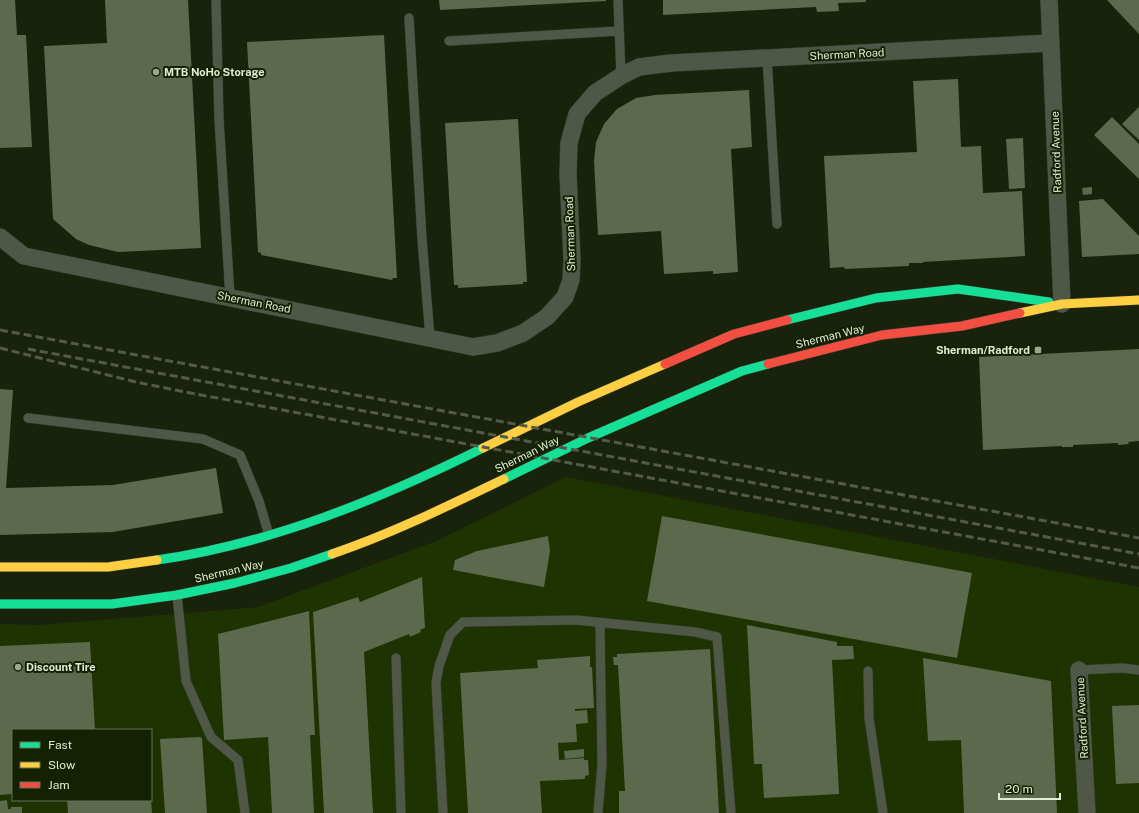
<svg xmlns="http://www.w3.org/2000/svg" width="1139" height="813" font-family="'Public Sans',sans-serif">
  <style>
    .built { fill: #1f3302; fill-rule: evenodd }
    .building { fill: #5c694c }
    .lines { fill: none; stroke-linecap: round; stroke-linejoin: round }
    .lane-casing { stroke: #353d2d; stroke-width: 10 }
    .street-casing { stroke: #353d2d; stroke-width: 18 }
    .fast-casing { stroke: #353d2d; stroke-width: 10 }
    .slow-casing { stroke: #353d2d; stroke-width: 10 }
    .jam-casing { stroke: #353d2d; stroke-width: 10 }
    .lane { stroke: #4f5847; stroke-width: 9 }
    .street { stroke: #4f5847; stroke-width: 17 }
    .fast { stroke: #16e098; stroke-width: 9 }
    .slow { stroke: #ffcf43; stroke-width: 9 }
    .jam { stroke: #f24e42; stroke-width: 9 }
    .rail { stroke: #535a4a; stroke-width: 3; stroke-dasharray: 8 4; stroke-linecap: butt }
    .poi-dot { fill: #9aa68e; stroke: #142203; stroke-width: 1.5 }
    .labels { text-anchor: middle; stroke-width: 4; stroke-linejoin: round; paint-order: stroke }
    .street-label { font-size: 11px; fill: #dfecd4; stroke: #142203 }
    .poi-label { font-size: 11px; font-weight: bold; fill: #dfecd4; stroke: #142203; text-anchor: start }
  </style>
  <rect width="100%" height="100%" fill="#19230b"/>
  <path class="built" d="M566,477L1139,587V813H0V624L39,625L258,607L434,542ZM13,730H151V800H13Z"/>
  <path class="building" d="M0,0H15L17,35H26L32,147L0,148Z
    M105,0H188L201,248L118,252L89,245L76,239L53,219L44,46L107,43Z
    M439,0H606V1L440,10Z
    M663,0H866V2L838,3L839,11L817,12L816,7L663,15Z
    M1107,0H1139V34Z
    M384,35L397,278H393L392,280L261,255V253L258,252L247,42Z
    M958,79L961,147L981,146L983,193L1022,191L1025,256L923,262V263H909V266L845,269L844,267L830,268L824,156L917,152L913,81Z
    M749,90L752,147L731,149L738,272L713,274V271L664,274L661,231L598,235L594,161L596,142L604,124L617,109L636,98L655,95Z
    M1139,107V140L1122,124Z
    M1112,117L1139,144V179L1094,135Z
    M518,119L527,282H523V284L458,288V285H454L445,123Z
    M1023,138L1025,188L1009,189L1006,139Z
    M1092,187V194L1083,195L1082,188Z
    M1103,199L1139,236V254L1082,257L1079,201Z
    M1139,349V441L1128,442L1129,444L1118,445V443L1073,445V447H1062V446L983,450L979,357Z
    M0,389L13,390L6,488L113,485L216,468L223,513L113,532L0,535Z
    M662,516L972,573L957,658L647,601Z
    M548,536L550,551L544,587L453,570L455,560L477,551Z
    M422,577L425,628L420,630L421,632L410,637L409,634L364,652L373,813H324L313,612L358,597L360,602Z
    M309,611L315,735H310L314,813H272L268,737L224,740L218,634Z
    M747,625L837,642V646H853L854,659L832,660L839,794L764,798L762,764H754Z
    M90,642L95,730H13V794L0,795V646Z
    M710,649L719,813H619V791H625L618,665H614L613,657H617V654Z
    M590,656V667H592L594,708L575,709V711L587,710L588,723L576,724L577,742L558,743L559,760L584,758V760H588L589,775L585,776V779L540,781L542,813H468L460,673L538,668L537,660Z
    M923,658L1051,681L1057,813H964L961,740L928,741Z
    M1139,705V783L1116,784L1112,706Z
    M199,737L202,738L207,813H165L160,739Z
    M584,749V757L565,759L564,751Z
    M7,800L8,809H11V807H22V813H0V801Z
    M67,800H151L152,813H68Z"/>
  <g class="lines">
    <defs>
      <path id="lane" d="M216,0L219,119L230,297
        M618,0L621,76
        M409,18L422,239L430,338
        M449,41L619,31
        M767,58L777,224
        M28,418L203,439L240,455L259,501L269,535
        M177,595L186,681L211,737L238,760L245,813
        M396,658L401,813
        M1079,670L1123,668L1139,670
        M868,671L869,718L883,813
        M443,813L436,683L439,666L450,635L463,622L576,620L695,632L717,637L731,813
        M598,813L602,764L600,623"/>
      <path id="street" d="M1049,0L1062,304
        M0,237L24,256L473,347L497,343L523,333L547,317L565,297L571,280L572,260L568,174L569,143L577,114L595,93L621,76L639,67L671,63L1051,43
        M1079,670L1087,813"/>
      <path id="fast" d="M787,320L876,298L958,289L1049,302
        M504,479L588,438L742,371L768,364
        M157,560C271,544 380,499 483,448
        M0,604H112L177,595L235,583L291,568L332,554"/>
      <path id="slow" d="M1020,313L1062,304L1139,300
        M483,448L578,402L665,364
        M332,554C391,534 448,506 504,479
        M0,567H108L157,560"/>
      <path id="jam" d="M665,364L734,334L787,320
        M768,364L882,335L962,326L1020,313"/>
    </defs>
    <use href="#lane" class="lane-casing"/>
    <use href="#street" class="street-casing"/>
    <use href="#fast" class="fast-casing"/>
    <use href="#slow" class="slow-casing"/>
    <use href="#jam" class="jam-casing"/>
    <use href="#lane" class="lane"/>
    <use href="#street" class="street"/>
    <use href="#fast" class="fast"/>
    <use href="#slow" class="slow"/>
    <use href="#jam" class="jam"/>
    <path class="rail" d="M0,330L1139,538
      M0,348L136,382L185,392L1139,568
      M28,349L1139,554"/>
  </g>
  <g class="poi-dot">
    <circle cx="156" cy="72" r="4"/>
    <rect x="1034" y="346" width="8" height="8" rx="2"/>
    <circle cx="18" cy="667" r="4"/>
  </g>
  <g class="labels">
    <g class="street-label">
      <text transform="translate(847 54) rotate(-3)" y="4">Sherman Road</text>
      <text transform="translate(1056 152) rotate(-92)" y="4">Radford Avenue</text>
      <text transform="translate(570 234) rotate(-92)" y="4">Sherman Road</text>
      <text transform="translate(254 302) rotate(11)" y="4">Sherman Road</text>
      <text transform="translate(830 336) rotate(-14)" y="4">Sherman Way</text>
      <text transform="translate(527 454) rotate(-26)" y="4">Sherman Way</text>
      <text transform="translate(229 571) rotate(-13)" y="4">Sherman Way</text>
      <text transform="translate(1082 718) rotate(-93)" y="4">Radford Avenue</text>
    </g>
    <g class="poi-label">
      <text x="164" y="76">MTB NoHo Storage</text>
      <text x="1030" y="354" text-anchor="end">Sherman/Radford</text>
      <text x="26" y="671">Discount Tire</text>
    </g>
  </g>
  <rect x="12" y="729" width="140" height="72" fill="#142203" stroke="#657357"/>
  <rect x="20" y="742" width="20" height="6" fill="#16e098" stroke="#657357"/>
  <text x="48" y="749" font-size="12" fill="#dfecd4">Fast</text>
  <rect x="20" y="762" width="20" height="6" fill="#ffcf43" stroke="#657357"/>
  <text x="48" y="769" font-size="12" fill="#dfecd4">Slow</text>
  <rect x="20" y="782" width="20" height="6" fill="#f24e42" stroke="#657357"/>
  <text x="48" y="789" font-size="12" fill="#dfecd4">Jam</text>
  <path d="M999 793v6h61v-6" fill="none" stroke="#dfecd4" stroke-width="2"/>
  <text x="1005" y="793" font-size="12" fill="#dfecd4" stroke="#142203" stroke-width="3" paint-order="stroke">20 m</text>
</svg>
